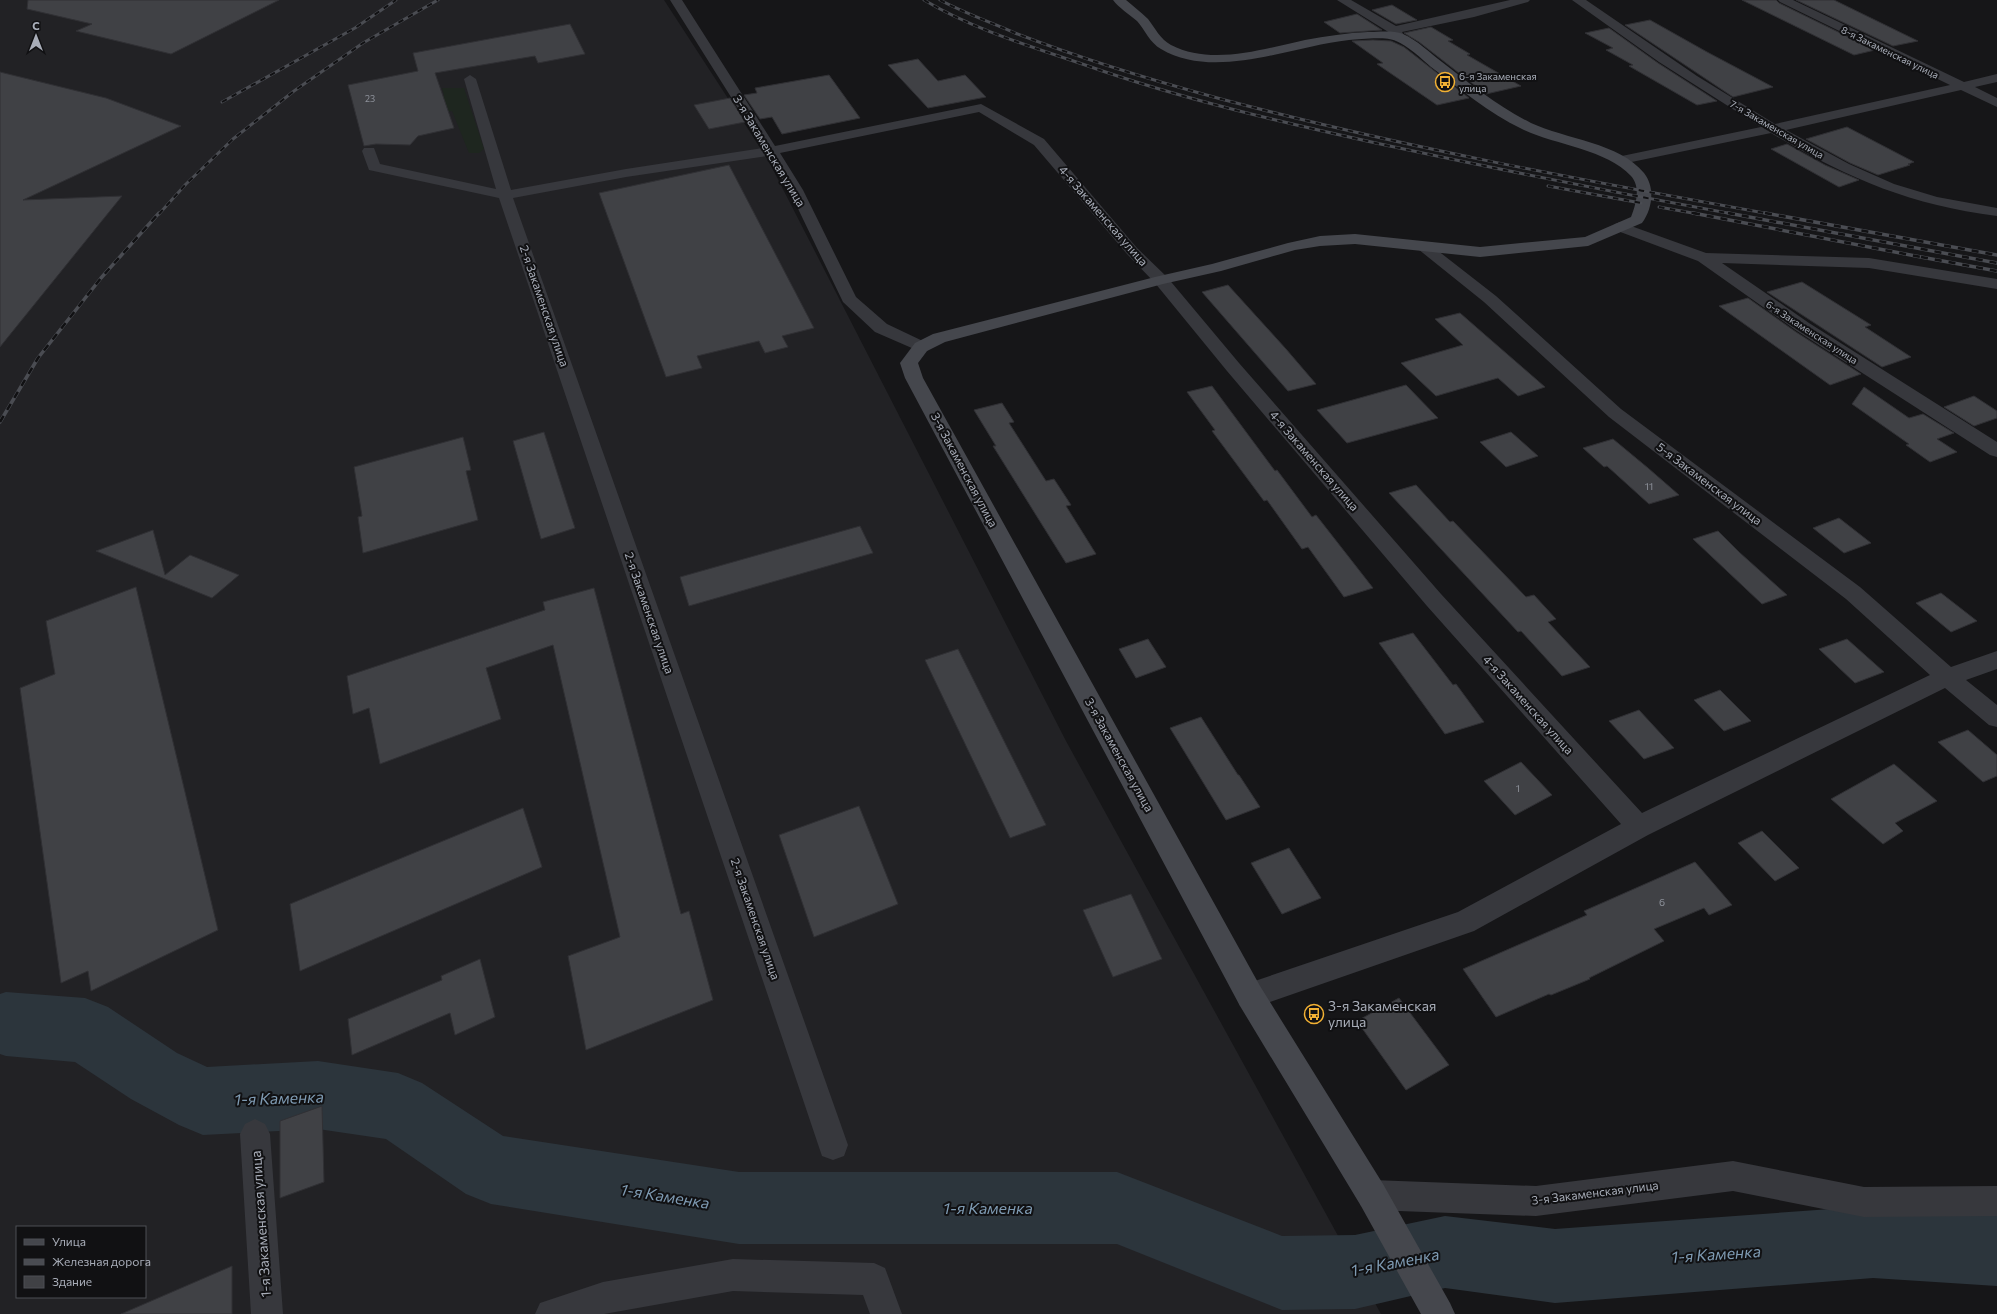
<svg xmlns="http://www.w3.org/2000/svg" width="1997" height="1314" font-family="Commissioner,sans-serif">
  <style>
    .built { fill: #222225; fill-rule: evenodd }
    .green { fill: #1e261f }
    .lines { fill: none; stroke-linecap: round; stroke-linejoin: round }
    .river { fill: #2c353c; fill-rule: evenodd }
    .building { fill: #404145; stroke: #303034 }
    .street { fill: #37383d; fill-rule: evenodd }
    .secondary { fill: #45474d; fill-rule: evenodd }
    .rail-far1-casing { stroke: #4a4c52; stroke-width: 3 }
    .rail-casing { stroke: #4a4c52; stroke-width: 3.5 }
    .rail-far1 { stroke: #111113; stroke-width: 2; stroke-dasharray: 5.5; stroke-linecap: butt }
    .rail { stroke: #111113; stroke-width: 2.5; stroke-dasharray: 7; stroke-linecap: butt }
    .labels { text-anchor: middle; stroke-width: 4; stroke-linejoin: round; paint-order: stroke }
    .far-number-label { font-size: 9px; fill: #8e929b }
    .far-street-label { font-size: 10px; fill: #a8adb8; stroke: #111113 }
    .far-poi-label { font-size: 10px; fill: #a8adb8; stroke: #111113; text-anchor: start }
    .number-label { font-size: 10px; fill: #8e929b }
    .street-label { font-size: 12px; fill: #a8adb8; stroke: #111113 }
    .near-poi-label { font-size: 14px; fill: #a8adb8; stroke: #111113; text-anchor: start }
    .near-street-label { font-size: 14px; fill: #a8adb8; stroke: #111113 }
    .near-water-label { font-size: 16px; font-style: italic; fill: #7f9bb3; stroke: #111113 }
  </style>
  <rect width="100%" height="100%" fill="#161618"/>
  <path class="built" d="M0,0H664L768,160L1066,741L1381,1314H0ZM17,1227H145V1297H17Z"/>
  <path class="green" d="M442,88H464L484,149L479,153H469L452,111L419,117L442,98L444,95Z"/>
  <g class="lines">
    <path class="river" d="M6,992L85,998L108,1007L177,1053L207,1067L318,1061L398,1073L422,1083L503,1136L739,1172H1117L1282,1236L1355,1235L1445,1216L1555,1229L1873,1206L1997,1214V1286L1873,1278L1555,1303L1445,1288L1355,1309L1282,1310L1117,1244H739L491,1204L466,1194L386,1139L318,1129L203,1135L179,1125L131,1099L75,1062L6,1056L0,1054V994Z"/>
  </g>
  <path class="building" d="M28,0H279L171,54L76,31L92,24L27,9Z
    M1742,0H1776L1779,3L1875,50L1854,55Z
    M1796,0H1834L1918,41L1893,46Z
    M1392,5L1417,20L1396,24L1372,10Z
    M1357,14L1382,30L1340,33L1324,22Z
    M1650,20L1707,52L1773,87L1733,97L1625,25Z
    M570,24L585,54L538,63L535,56L435,73L454,128L418,136L410,145L376,144L364,146L348,85L418,71L413,53Z
    M1431,27L1453,40L1448,41L1470,54L1467,55L1521,86L1486,94L1419,42L1404,33Z
    M1609,28L1658,63L1717,101L1697,105L1629,66L1633,65L1606,50L1613,48L1585,33Z
    M1373,40L1391,41L1404,47L1469,98L1437,105L1377,64L1383,63L1352,41Z
    M918,59L938,81L965,75L986,97L928,108L888,65Z
    M0,72L106,98L181,126L23,200L122,196L0,347Z
    M829,75L860,118L782,134L772,117L760,119L744,95L757,93L755,88Z
    M730,98L745,122L709,129L694,105Z
    M1847,127L1914,162L1908,164L1910,165L1878,175L1850,163L1806,139Z
    M1787,144L1825,165L1859,180L1839,187L1771,149Z
    M729,165L814,328L782,336L788,347L765,353L759,341L697,356L702,368L666,377L599,193Z
    M1802,282L1871,325L1865,327L1911,357L1882,367L1767,292Z
    M1228,285L1286,349L1316,384L1288,391L1202,292Z
    M1748,298L1796,332L1861,374L1830,385L1719,306Z
    M1460,313L1484,334L1545,387L1518,396L1498,378L1436,396L1401,363L1463,345L1435,319Z
    M1406,385L1438,418L1347,443L1317,410Z
    M1212,386L1275,471L1277,470L1312,517L1316,515L1373,588L1344,597L1308,547L1302,549L1267,500L1264,501L1212,431L1215,430L1187,392Z
    M1864,387L1909,418L1923,414L1954,433L1937,439L1957,452L1930,462L1906,445L1909,444L1852,404Z
    M1974,396L1997,411V418L1974,426L1944,407Z
    M1002,403L1014,422L1009,423L1046,481L1054,479L1071,505L1066,506L1096,554L1066,563L1036,515L993,446H996L974,410Z
    M544,432L575,528L541,539L513,441Z
    M1511,432L1538,456L1506,467L1480,442Z
    M463,437L471,470L466,471L478,520L363,553L358,517L362,516L354,467Z
    M1613,439L1648,468L1679,495L1649,504L1607,466L1604,467L1583,448Z
    M1416,485L1450,522L1453,521L1526,597L1534,595L1556,619L1548,622L1590,667L1562,676L1521,631L1518,632L1389,493Z
    M1839,518L1871,543L1844,553L1813,528Z
    M860,526L873,553L689,606L680,577Z
    M153,530L165,575L190,555L239,575L212,598L96,551Z
    M1718,531L1739,552L1787,595L1762,604L1693,539Z
    M136,587L218,930L91,991L88,971L61,983L20,688L55,674L46,621Z
    M594,588L681,914L689,911L713,1000L586,1050L568,956L620,937L553,645L486,668L501,719L380,764L369,708L353,714L347,676L545,610L543,602Z
    M1941,593L1977,621L1951,632L1916,603Z
    M1413,633L1453,685L1456,684L1484,722L1445,734L1379,643Z
    M1148,639L1166,667L1136,678L1119,649Z
    M1847,639L1884,672L1855,683L1819,649Z
    M958,649L1046,825L1010,838L925,660Z
    M1720,690L1751,721L1724,731L1694,700Z
    M1639,710L1674,748L1644,759L1609,721Z
    M1201,717L1238,775H1239L1260,807L1226,820L1170,728Z
    M1968,730L1997,755V776L1983,782L1938,742Z
    M1521,762L1552,795L1515,815L1484,781Z
    M1894,764L1937,801L1895,823L1903,831L1883,844L1831,799Z
    M859,806L898,904L814,937L779,835Z
    M523,808L542,867L300,971L290,904Z
    M1762,831L1799,868L1775,881L1738,843Z
    M1289,848L1321,898L1282,914L1251,863Z
    M1695,862L1732,905L1709,915L1704,908L1654,929L1664,941L1589,978L1590,979L1551,995L1549,994L1496,1017L1463,969L1587,915L1584,911Z
    M1131,894L1162,959L1113,977L1083,910Z
    M480,959L495,1017L455,1035L450,1013L352,1055L348,1019L442,980L441,976Z
    M1399,998L1449,1065L1406,1090L1357,1021Z
    M322,1106L324,1182L280,1198V1121Z
    M232,1266V1314H121Z"/>
  <g class="lines">
    <path class="street" d="M670,0H682L775,146L981,104L1044,139L1137,248L1167,277L1239,363L1441,594L1642,813L1930,675L1846,599L1609,417L1484,302L1418,249L1415,246L1418,243H1428L1496,296L1621,409L1860,587L1951,667L1997,651V669L1966,680L1997,705V727L1989,725L1945,688L1648,835L1474,931L1250,1009L1240,1006L1236,996L1240,986L1458,912L1621,824L1427,606L1227,371L1155,283L1127,254L1034,145L979,112L780,153L803,190L856,297L887,324L927,343L930,347L927,351L921,352L875,332L843,302L789,190L767,156L626,177L513,198L848,1145L844,1156L833,1160L822,1156L499,198L369,170L362,151L364,148H374L380,164L496,189L464,79L470,75L476,79L511,190L626,169L763,148Z
      M1337,0H1351L1396,26L1510,0H1530L1528,2L1474,17L1402,32L1405,37L1399,41L1395,40L1390,33Z
      M1572,0H1586L1697,76L1775,124L1950,85L1780,2L1778,0H1793L1964,82L1997,74V82L1975,87L1997,98V107L1961,90L1786,130L1849,164L1894,184L1937,197L1997,208V216C1909,205 1847,178 1771,133L1622,164L1617,163L1615,160L1617,157L1761,127L1659,62Z
      M1620,222L1706,253L1869,258L1997,279V289L1869,268L1722,263L1809,323L1997,442V457L1990,455L1797,331L1698,261L1615,230L1612,227L1615,224Z
      M255,1119L265,1124L270,1134L283,1314H251L240,1134L245,1124Z
      M1733,1161L1864,1187L1997,1186V1216L1864,1217L1733,1191L1536,1216L1372,1210L1361,1206L1357,1195L1361,1184L1372,1180L1536,1186Z
      M733,1259L874,1263L885,1268L902,1314H870L863,1295L733,1291L604,1314H535L540,1303L603,1282Z"/>
    <path class="secondary" d="M1113,0H1126C1133,6 1141,12 1148,19C1155,28 1160,39 1171,45C1212,66 1263,49 1305,40C1326,36 1347,33 1368,32C1378,32 1393,30 1403,34C1417,40 1430,53 1442,62C1470,84 1499,107 1531,123C1565,139 1620,143 1644,173C1655,187 1653,208 1642,223L1588,246L1480,257L1355,244L1320,246L1295,250L1221,271L1163,284L945,342L927,351L918,363L923,378L1260,986L1383,1184L1450,1303L1455,1314H1421L1361,1206L1240,1006L905,378L900,363L915,343L933,334L1155,277L1212,264L1288,243L1320,236L1355,234L1480,247L1585,237L1631,217C1636,204 1641,187 1631,176C1606,149 1555,145 1522,129C1489,113 1460,89 1431,67C1422,59 1407,45 1396,41C1386,36 1361,39 1349,40C1292,46 1215,81 1161,49C1150,43 1145,30 1137,21C1129,14 1119,8 1113,0Z"/>
    <defs>
      <path id="rail-far1" d="M924,0C974,30 1033,47 1088,66C1185,100 1285,123 1385,145C1501,170 1617,193 1733,214
        M940,0C964,13 990,22 1015,33C1082,59 1151,80 1221,99C1402,147 1586,181 1770,214
        M222,102L355,28L396,0
        M1548,186L1641,203
        M1659,207L1698,214
        M159,214L186,184L233,139L294,91L363,43L438,0"/>
      <path id="rail" d="M1693,213L1926,258
        M1728,213L1997,263
        M1765,213L1997,255
        M1921,257L1997,271
        M0,422L38,358L101,278L159,213"/>
    </defs>
    <use href="#rail-far1" class="rail-far1-casing"/>
    <use href="#rail" class="rail-casing"/>
    <use href="#rail-far1" class="rail-far1"/>
    <use href="#rail" class="rail"/>
  </g>
  <defs>
    <symbol id="bus-ring" viewBox="-11 -11 22 22"><circle r="9.5" fill="#111113" stroke="#f2b134" stroke-width="1.5"/><path d="M-5-6H5V4H4V6H2V4H-2V6H-4V4H-5ZM-3.5-4V0h7V-4ZM-3.5 1.2v1.5H-2V1.2ZM2 1.2v1.5H3.5V1.2Z" fill="#f2b134"/></symbol>
  </defs>
  <g fill-rule="evenodd">
    <use href="#bus-ring" x="1434" y="71" width="22" height="22"/>
    <use href="#bus-ring" x="1303" y="1003" width="22" height="22"/>
  </g>
  <g class="labels">
    <g class="far-number-label">
      <text x="370" y="102">23</text>
    </g>
    <g class="far-street-label">
      <text transform="translate(1890 52) rotate(26)" y="4">8-я Закаменская улица</text>
      <text transform="translate(1777 129) rotate(30)" y="4">7-я Закаменская улица</text>
      <text transform="translate(1812 332) rotate(33)" y="4">6-я Закаменская улица</text>
    </g>
    <g class="far-poi-label">
      <text x="1459" y="80">6-я Закаменская<tspan x="1459" dy="12">улица</tspan></text>
    </g>
    <g class="number-label">
      <text x="1649" y="490">11</text>
      <text x="1518" y="792">1</text>
      <text x="1662" y="906">6</text>
    </g>
    <g class="street-label">
      <text transform="translate(769 151) rotate(59)" y="4">3-я Закаменская улица</text>
      <text transform="translate(1103 216) rotate(49)" y="4">4-я Закаменская улица</text>
      <text transform="translate(544 306) rotate(71)" y="4">2-я Закаменская улица</text>
      <text transform="translate(1314 461) rotate(49)" y="4">4-я Закаменская улица</text>
      <text transform="translate(964 470) rotate(62)" y="4">3-я Закаменская улица</text>
      <text transform="translate(1709 484) rotate(37)" y="4">5-я Закаменская улица</text>
      <text transform="translate(649 613) rotate(71)" y="4">2-я Закаменская улица</text>
      <text transform="translate(1528 705) rotate(48)" y="4">4-я Закаменская улица</text>
      <text transform="translate(1119 755) rotate(61)" y="4">3-я Закаменская улица</text>
      <text transform="translate(755 919) rotate(71)" y="4">2-я Закаменская улица</text>
      <text transform="translate(1595 1193) rotate(-7)" y="4">3-я Закаменская улица</text>
    </g>
    <g class="near-poi-label">
      <text x="1328" y="1011">3-я Закаменская<tspan x="1328" dy="16">улица</tspan></text>
    </g>
    <g class="near-street-label">
      <text transform="translate(261 1224) rotate(-94)" y="5">1-я Закаменская улица</text>
    </g>
    <g class="near-water-label">
      <text transform="translate(279 1098) rotate(-2)" y="6">1-я Каменка</text>
      <text transform="translate(665 1196) rotate(9)" y="6">1-я Каменка</text>
      <text x="988" y="1214">1-я Каменка</text>
      <text transform="translate(1716 1254) rotate(-4)" y="6">1-я Каменка</text>
      <text transform="translate(1395 1262) rotate(-11)" y="6">1-я Каменка</text>
    </g>
  </g>
  <rect x="16" y="1226" width="130" height="72" fill="#111113" stroke="#4d4f55"/>
  <rect x="24" y="1239" width="20" height="6" fill="#45474d" stroke="#4d4f55"/>
  <text x="52" y="1246" font-size="12" fill="#a8adb8">Улица</text>
  <rect x="24" y="1259" width="20" height="6" fill="#4a4c52" stroke="#4d4f55"/>
  <text x="52" y="1266" font-size="12" fill="#a8adb8">Железная дорога</text>
  <rect x="24" y="1276" width="20" height="12" fill="#404145" stroke="#4d4f55"/>
  <text x="52" y="1286" font-size="12" fill="#a8adb8">Здание</text>
  <g transform="translate(36 36)" stroke="#111113" stroke-width="3" paint-order="stroke">
  <path d="M0-3L7 15L0 10L-7 15Z" fill="#a8adb8"/>
  <text y="-6" font-size="11" font-weight="bold" text-anchor="middle" fill="#a8adb8">С</text>
  </g>
</svg>
